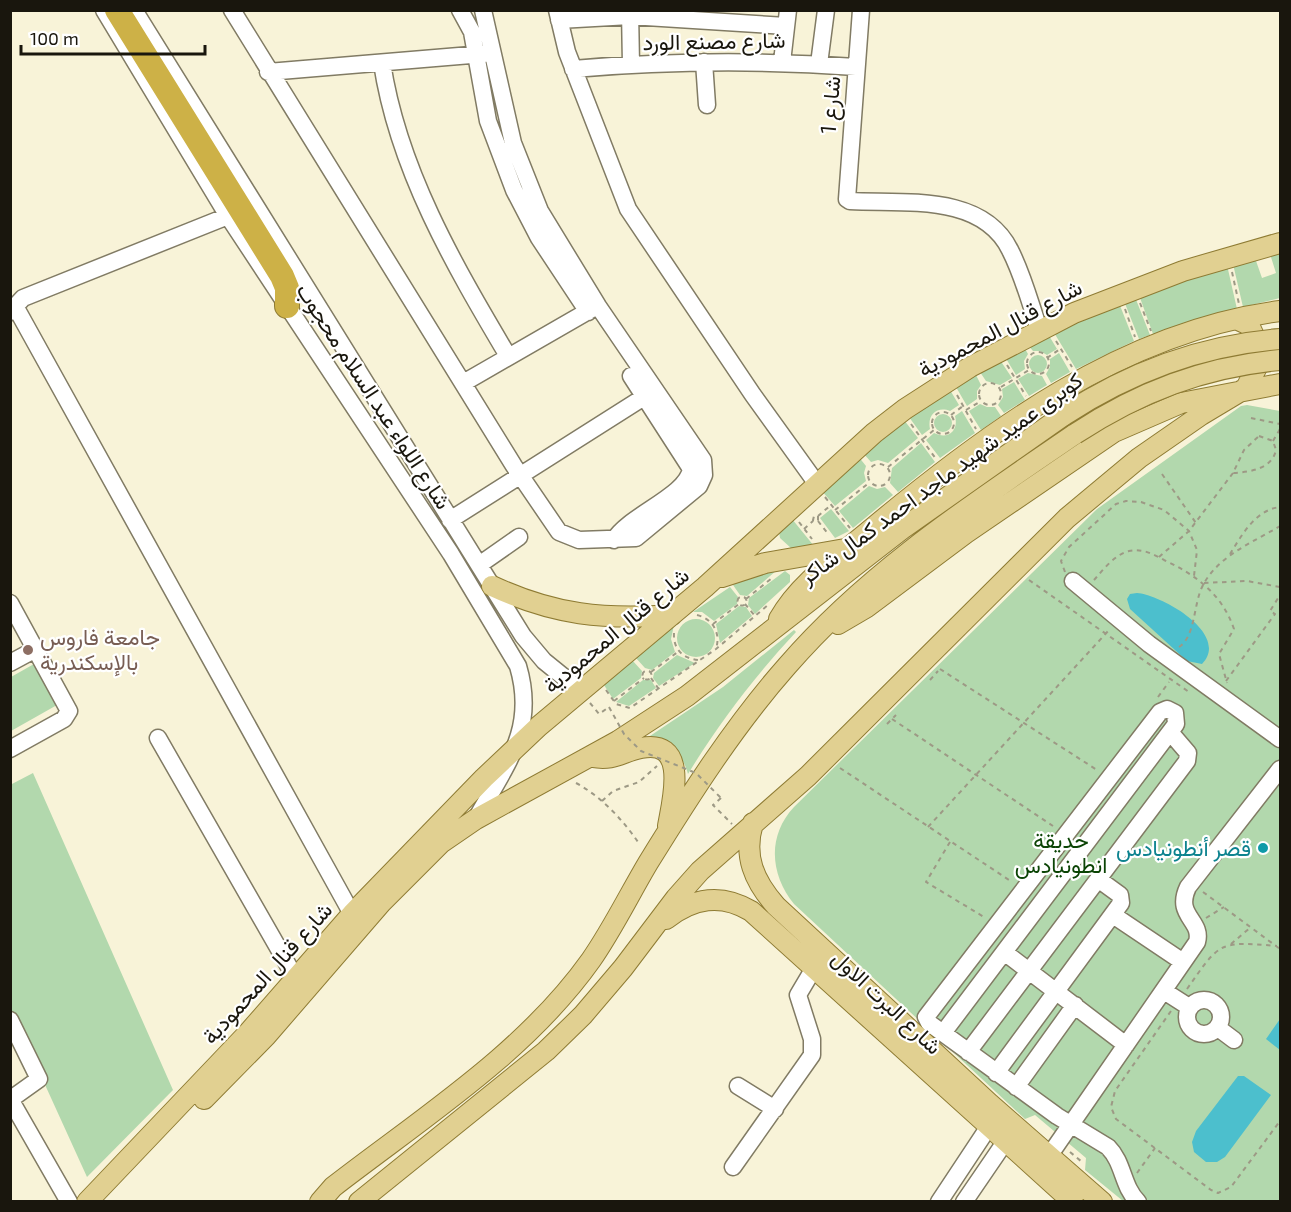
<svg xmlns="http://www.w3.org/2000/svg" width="1291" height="1212" font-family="'Exo 2',Vazirmatn,sans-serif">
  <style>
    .green { fill: #b2d8ad }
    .water { fill: #4cbfcd }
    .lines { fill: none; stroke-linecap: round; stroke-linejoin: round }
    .minor-casing { stroke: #817b64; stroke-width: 19 }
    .major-casing { stroke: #8e7b33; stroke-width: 22 }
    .highway-casing { stroke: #8e7b33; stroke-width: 26 }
    .path { stroke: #9d9985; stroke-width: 2; stroke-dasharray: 4.5 4.5; stroke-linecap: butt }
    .minor { stroke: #fff; stroke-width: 16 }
    .major { stroke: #e1d091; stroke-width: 20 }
    .highway { stroke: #cdb147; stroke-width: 24 }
    .major-bridge-casing { stroke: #8e7b33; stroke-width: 22; stroke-linecap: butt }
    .path-bridge { stroke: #9d9985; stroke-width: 2; stroke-dasharray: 4.5 4.5; stroke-linecap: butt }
    .major-bridge { stroke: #e1d091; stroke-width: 20 }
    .education-dot { fill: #8d6e63; stroke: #fff; stroke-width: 2 }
    .culture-dot { fill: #0f9aa8; stroke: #fff; stroke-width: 2 }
    .labels { text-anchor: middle; stroke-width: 4.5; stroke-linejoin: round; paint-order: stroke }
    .street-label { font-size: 22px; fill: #19160d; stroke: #fff }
    .education-label { font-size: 22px; fill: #785e54; stroke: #fff; text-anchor: start }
    .park-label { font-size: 22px; fill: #0b4405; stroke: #fff }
    .culture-label { font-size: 22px; fill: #0d838f; stroke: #fff; text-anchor: end }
  </style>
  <rect width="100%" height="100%" fill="#f8f3d8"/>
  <path class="green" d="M1280,251V298L1243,307L1233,264L1255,258L1262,278L1276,273L1270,254Z
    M1227,265L1237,309L1153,334L1139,295Z
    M1135,297L1150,335L1139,339L1124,301Z
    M1119,303L1134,341L1076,369L1053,331Z
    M1048,334L1057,349L1047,355L1040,351H1033L1028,345Z
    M1024,347L1028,354L1024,361L1025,369L1016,375L1005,357Z
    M1059,353L1070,372L1051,383L1046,374L1050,367V359Z
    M1029 364a9 9 0 1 1 18 0a9 9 0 1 1-18 0Z
    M1000,360L1012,378L1000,385L986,381L980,372Z
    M1028,373L1042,376L1047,385L1029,396L1018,379Z
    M976,375L981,385L977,391V399L967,406L956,387Z
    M1014,382L1025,400L1004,413L998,405L1003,397L1002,389Z
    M950,390L959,405L950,411C937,406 927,415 930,429L922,435L909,417Z
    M980,404L987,407H995L1001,416L981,430L969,411Z
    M1247,405L1280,411V1201H1123L1085,1170L1086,1158L1035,1115L1025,1119L794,904C770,874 767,836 794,807L1097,509L1241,406Z
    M962,411L975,433L940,458L926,440L934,433C948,440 959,431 955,416Z
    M934 423a9 9 0 1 1 18 0a9 9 0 1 1-18 0Z
    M904,420L918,438L888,463L878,460L871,462L863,453Z
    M921,443L935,462L898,492L890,483L892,468Z
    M858,456L866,466L864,473L866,481L835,506L821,490Z
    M869,486L877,489L885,487L893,495L853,528L839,511Z
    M831,509L849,531L835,538L820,518Z
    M792,519L814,546L792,549L780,538L779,532Z
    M777,570L747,596L740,595L733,585L751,575Z
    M785,571L790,575V582L755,614L748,605L749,598Z
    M730,587L738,597L737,604L714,621L702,612H693Z
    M739,606L746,607L752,616L720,643L716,624Z
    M677 638a19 19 0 1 1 38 0a19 19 0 1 1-38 0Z
    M674,625L671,639L675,652L652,670L645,668L635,657Z
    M794,630L796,632C755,676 719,723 688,774C683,755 668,739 647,738L723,687Z
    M677,655L695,663L659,686L653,678L654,673Z
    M632,660L642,671L641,678L613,699L604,685Z
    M34,664L57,705L11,731V677Z
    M643,680H651L656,688L629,706L616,702Z
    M33,773L173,1090L87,1177L11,1010L10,785Z"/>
  <path class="water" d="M1137,593C1162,595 1231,634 1202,664L1187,661L1130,609L1127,599L1130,594Z
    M1280,1019V1050L1266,1039Z
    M1238,1076H1244L1271,1095L1225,1157L1217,1162H1206L1194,1152L1192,1142L1196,1131Z"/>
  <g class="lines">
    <defs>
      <path id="minor" d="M104,10L228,216L451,554L518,666C537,730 505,766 476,819
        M134,10L523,636L544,661L581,691
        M232,10L514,466L559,532L579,540L636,538L699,486L704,475L703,460L598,306L540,211L513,143L483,10
        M460,10L472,32L488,121L514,190L539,238L588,312
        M557,10L567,52L628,209L753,395L817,484
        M630,10L631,65
        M861,10L847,199L850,201C904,204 982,193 1010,250C1023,275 1030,303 1039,329
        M559,20L630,16L786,26
        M704,62L707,105
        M782,62L788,10
        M382,63C398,169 454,265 508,356
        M819,64L826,10
        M573,69C667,61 761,60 856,67
        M268,72L483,54
        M15,306L352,914
        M10,312L23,298L228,216
        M465,382L597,306
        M450,520L655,390
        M614,540C629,515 687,496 691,469L631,376
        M479,565L519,537
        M1073,581L1149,644L1280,739
        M10,603L69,711L64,719L10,749
        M10,663L36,649
        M158,738L296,979
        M1113,915L1183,962
        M1004,952L1126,1045
        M1164,991L1189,1007
        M1187 1017a17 17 0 1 1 34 0a17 17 0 1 1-34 0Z
        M10,1020L39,1079L11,1099
        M1218,1028L1234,1040
        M943,1033L1176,724L1175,713L1167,709L1160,712L926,1017L929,1023L1057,1116L1108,1147C1124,1163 1122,1186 1138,1202
        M968,1052L1187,761L1188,753L1170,732
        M996,1073L1121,903L1120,895L1098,879
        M738,1086L775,1109
        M1016,1087L1075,1005
        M10,1099L69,1202
        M1049,1156L1197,942C1203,920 1174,916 1188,887L1280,769
        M733,1167L812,1055V1039L798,995L814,968
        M939,1202L988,1128
        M964,1202L1005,1142"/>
      <path id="major" d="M722,577L765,563L845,549
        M492,586C554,615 604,620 672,615
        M779,619C800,582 837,558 869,531C987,432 1124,331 1280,311
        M838,624L867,607L966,533L1114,432L1181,403L1280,384
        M592,757C615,761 621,752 641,748C690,738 672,802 668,826
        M753,823C743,856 754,881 776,906L990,1104L1102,1202
        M666,919C693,898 721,893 751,911L1073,1202
        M204,1099L266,1036L381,903L441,843L476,819L618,741L687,696L902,529L1064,415
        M87,1202L248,1033L352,914L484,778L539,726L705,587L874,433L905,409L970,367L1074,313L1183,271L1280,243
        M320,1202L333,1187C422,1118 525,1053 591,960C612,930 629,895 648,863C690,795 734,726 787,666C869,571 973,504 1075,434
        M359,1202L546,1051L583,1015L623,968L676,898L700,871L808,776L1067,518L1139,458L1201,415L1246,388L1257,367L1255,338L1249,325L1236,319"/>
      <path id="highway" d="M117,10L282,276L287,288V306"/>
    </defs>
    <use href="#minor" class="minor-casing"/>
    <use href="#major" class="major-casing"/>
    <use href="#highway" class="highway-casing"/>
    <path class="path" d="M1232,272L1239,304
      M1140,303L1151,331
      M1125,309L1135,337
      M1056,341L1072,367
      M1027 363a11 11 0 1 1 22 0a11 11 0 1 1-22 0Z
      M1047,358L1060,349
      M1007,365L1026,396
      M979 394a11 11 0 1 1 22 0a11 11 0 1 1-22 0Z
      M1001,387L1029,370
      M957,395L976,429
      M966,410L981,401
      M932 423a11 11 0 1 1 22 0a11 11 0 1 1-22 0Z
      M951,415L963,406
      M1251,418L1280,424
      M911,424L936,459
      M1259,436L1273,441L1276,450C1272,469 1250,472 1233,473L1244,450Z
      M1273,441L1280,429
      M868 475a11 11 0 1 1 22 0a11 11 0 1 1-22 0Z
      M888,467L934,430
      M1162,474L1196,523
      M825,497L850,528
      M835,510L870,482
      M818,516V521L813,520L814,516H818L831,505
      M818,521L829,535
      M799,522L812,539
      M804,529L813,521
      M1230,554C1242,535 1255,510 1280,507
      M1159,557L1189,531L1233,473
      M1065,572L1061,561L1069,547L1116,504L1126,501L1141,502L1164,510L1189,531L1197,550L1194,576
      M1029,580L1189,692
      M1094,580C1104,569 1114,555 1129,551C1142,548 1153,554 1164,560C1196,575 1222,594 1234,629L1219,654L1227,683
      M1204,583L1247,581L1280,587
      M737.5 601a4.5 4.5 0 1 1 9 0a4.5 4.5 0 1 1-9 0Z
      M746,599L772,578
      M745,604L755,616
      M697,615C713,619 721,633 716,649
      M713,624L739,604
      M674,633C673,649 683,659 699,660
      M1179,647C1196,636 1193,604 1203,585C1219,555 1254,542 1280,526
      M940,669L1097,770
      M642.5 675a4.5 4.5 0 1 1 9 0a4.5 4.5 0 1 1-9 0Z
      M651,672L679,651
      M651,678L658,688
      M930,680L938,671
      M1226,681L1275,614L1270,611L1280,595
      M606,690L616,704L630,708L716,649L768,605
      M1158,697L1169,682
      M614,701L644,678
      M590,703L599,714L609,707
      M892,719L1053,826
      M887,724L896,715
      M840,768L1012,882
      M576,783C602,797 624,821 640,845
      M721,798L713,805L732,824
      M602,801L613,791L639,782L657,766
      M928,827L1110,629
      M950,842L926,882L984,917
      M1203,892L1280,949
      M1206,918L1224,907
      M1231,944L1251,927
      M1187,989C1220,942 1218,941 1277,946
      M1171,1011L1115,1091L1111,1107L1116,1119L1211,1190L1218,1193L1231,1187L1280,1121
      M1070,1152L1082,1162
      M1137,1173L1155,1148"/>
    <use href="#minor" class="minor"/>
    <use href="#major" class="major"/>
    <use href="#highway" class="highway"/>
    <defs>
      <path id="major-bridge" d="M1064,415C1130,372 1201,345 1280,339
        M1075,434C1139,392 1204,367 1280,360"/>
    </defs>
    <use href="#major-bridge" class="major-bridge-casing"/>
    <path class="path-bridge" d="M609,707L624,734L641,751L696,773L721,798"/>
    <use href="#major-bridge" class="major-bridge"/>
  </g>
  <circle class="education-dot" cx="28" cy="650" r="6"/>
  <circle class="culture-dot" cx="1263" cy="848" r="6"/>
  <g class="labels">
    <g class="street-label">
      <text transform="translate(714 41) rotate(-1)" y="8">شارع مصنع الورد</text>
      <text transform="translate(830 105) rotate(-85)" y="8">شارع 1</text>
      <text transform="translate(1000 328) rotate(-28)" y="8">شارع قنال المحمودية</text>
      <text transform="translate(374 396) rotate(57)" y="8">شارع اللواء عبد السلام محجوب</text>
      <text transform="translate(941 478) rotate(-36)" y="8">كوبرى عميد شهيد ماجد احمد كمال شاكر</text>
      <text transform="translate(616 630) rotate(-40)" y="8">شارع قنال المحمودية</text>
      <text transform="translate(267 973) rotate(-48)" y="8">شارع قنال المحمودية</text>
      <text transform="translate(887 1002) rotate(43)" y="8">شارع البرت الاول</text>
    </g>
    <g class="education-label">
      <text x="40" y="645">جامعة فاروس<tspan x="40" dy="25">بالإسكندرية</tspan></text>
    </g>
    <g class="park-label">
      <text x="1061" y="848">حديقة<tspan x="1061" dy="25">انطونيادس</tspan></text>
    </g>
    <g class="culture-label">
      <text x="1251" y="856">قصر أنطونيادس</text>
    </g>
  </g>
  <rect width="1291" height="1212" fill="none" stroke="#19160d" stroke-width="24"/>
  <path d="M21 45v9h184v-9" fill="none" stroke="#19160d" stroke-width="3"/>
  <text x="30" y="45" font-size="18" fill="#19160d" stroke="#ffffff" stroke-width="4.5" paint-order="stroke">100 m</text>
</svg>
